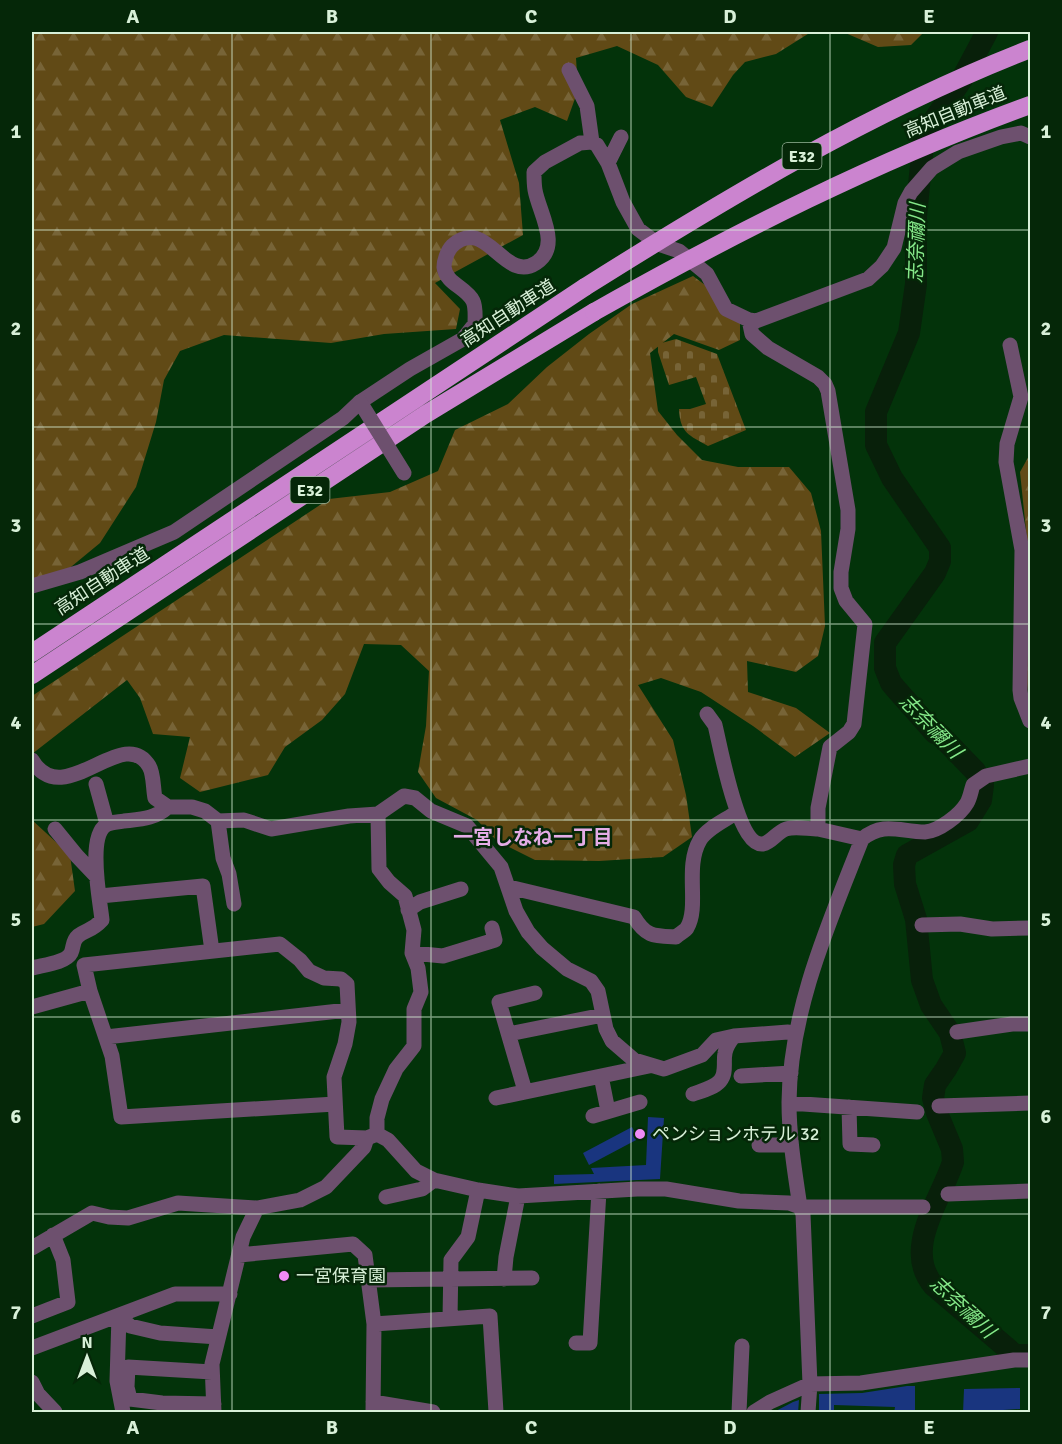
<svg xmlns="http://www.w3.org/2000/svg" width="1062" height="1444" font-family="Signika,'Noto Sans JP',sans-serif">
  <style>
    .forest { fill: url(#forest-firs) }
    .cemetery { fill: url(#cemetery-stones) }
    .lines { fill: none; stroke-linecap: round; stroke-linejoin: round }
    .river { stroke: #08200a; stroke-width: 22 }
    .building { fill: #19357f }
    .minor { stroke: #6d506e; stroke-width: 15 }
    .motorway { stroke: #cb84cf; stroke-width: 18 }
    .minor-bridge { stroke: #6d506e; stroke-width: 15 }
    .motorway-bridge { stroke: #cb84cf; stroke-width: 18 }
    .grid { fill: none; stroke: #d8f0d8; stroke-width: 1.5; stroke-opacity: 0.55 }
    .poi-dot { fill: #f08bf6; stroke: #052708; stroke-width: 2 }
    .labels { text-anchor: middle; stroke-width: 5; stroke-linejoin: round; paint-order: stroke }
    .shield { fill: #052708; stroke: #99b49a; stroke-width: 1.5 }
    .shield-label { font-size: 16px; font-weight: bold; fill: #d8f0d8 }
    .street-label { font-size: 18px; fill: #d8f0d8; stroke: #052708 }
    .poi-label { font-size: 18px; fill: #d8f0d8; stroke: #052708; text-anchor: start }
    .water-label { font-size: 20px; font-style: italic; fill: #85e889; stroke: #052708 }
    .neighbourhood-label { font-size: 20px; font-weight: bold; fill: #e4ace6; stroke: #052708 }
    .neatline { fill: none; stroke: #d8f0d8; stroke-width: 2 }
    .grid-label { font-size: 20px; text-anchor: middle; font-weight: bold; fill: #d8f0d8 }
  </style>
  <defs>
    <pattern id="forest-firs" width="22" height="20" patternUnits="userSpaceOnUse" patternTransform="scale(1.5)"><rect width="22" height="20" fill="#614a16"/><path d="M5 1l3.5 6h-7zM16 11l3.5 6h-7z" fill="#776437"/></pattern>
    <pattern id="cemetery-stones" width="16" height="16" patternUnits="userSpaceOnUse" patternTransform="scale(1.5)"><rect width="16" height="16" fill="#614a16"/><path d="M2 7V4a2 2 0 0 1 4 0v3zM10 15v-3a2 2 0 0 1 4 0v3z" fill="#776437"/></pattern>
  </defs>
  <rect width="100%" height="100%" fill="#03330a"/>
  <path class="forest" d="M32,32H811L776,54L745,62L733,75L712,107L686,97L658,65L617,46L576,58L578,90L567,121L535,107L500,120L519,183L523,235L435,283L460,309L456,329L384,334L331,343L224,335L180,351L164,380L156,422L136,487L100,543L66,571L32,579Z
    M843,32H924L911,45L878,47Z
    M693,276L740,311V340L719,350L674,334L650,353L658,411L677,435L702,460L738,467H789L811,493L821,531L825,626L818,656L796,672L747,661L748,692L796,708L830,733L795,757L753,726L701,692L661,678L638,685L673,740L686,795L692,837L663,857L599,861L535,860L497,841L477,820L436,798L418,772L426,726L429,671L401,645L364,644L345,694L322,720L285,747L268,775L200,792L180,778L190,737L153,734L140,698L127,680L32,754V696L329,499L390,492L438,471L455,430L508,404L547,367L589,334L632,304Z
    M1030,454V693H1028L1025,662L1030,620V569L1020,472Z
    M32,820L70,855L75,891L44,924L32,927Z"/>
  <path class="cemetery" d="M676,339L717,354L746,430L708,446C689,435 680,433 679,409H690L706,404L696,377L669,385L658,352V344Z"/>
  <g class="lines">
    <path class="river" d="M987,32L962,79L924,135L916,216V284L909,333L876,412V445L892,478L940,548V561L935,573L885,643V668L891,683L896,689L935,733L940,735L975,771L983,785L981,800L968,821L907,855L904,865L905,884L916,919L922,980L931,1005L950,1033L955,1053L946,1069L935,1085L933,1098L937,1113L952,1149L953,1162C941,1200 902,1249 934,1286L1015,1355H1030"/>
  </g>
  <path class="building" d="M648,1117L664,1118L660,1179L554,1184V1175L594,1174L591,1168L646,1165Z
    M632,1127L638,1139L589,1165L583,1153Z
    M907,1386H915V1413H894L895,1407L834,1405V1413H819V1394L862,1393Z
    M1020,1388V1409L1003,1410V1413H963L964,1389Z
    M799,1400L798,1413H772L793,1402Z"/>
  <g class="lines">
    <path class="minor" d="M569,70L587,106L592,142
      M608,163L621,137
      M749,320L752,334L768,348L818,377L825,384L828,391L848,510V529L841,572V588L846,601L865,624L854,724L849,732L830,747L818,808V829L862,839
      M1010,345L1021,397L1007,444L1006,462L1022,550L1020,690L1021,698L1030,721
      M32,586L80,572L174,532L343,418L360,402L410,369L463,339L475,324C475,317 476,307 473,301C466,287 446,284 444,267C444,260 448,250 452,246C486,214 504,284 536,263C562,246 539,213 535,190C534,184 534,178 534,172L545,162L580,143L592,142L597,145L608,163L623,202L638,229L658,244L679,251L707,274L726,309L749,320L756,321L868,279L882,266L894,248L905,203L911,192L932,168L958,152L1001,137L1021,133L1030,137
      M707,714L715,725C720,745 738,847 763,844C772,842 777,832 786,829C795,826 808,829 818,829
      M32,760C63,813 123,723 149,766C154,774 153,789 155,798L168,807H192L205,811L218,821L244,820L271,829L349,816L378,814L404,796L415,798L431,811L467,826L501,867L516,911L528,932L542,948L567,969L591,981L598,991L606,1029L612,1041L634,1060L664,1069L702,1055L716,1040L734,1036L788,1032L795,1034
      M96,784L107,824
      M218,821L223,858L229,874L234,904
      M55,829L77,856L97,877
      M509,887L634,917C646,937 654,936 676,937C679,934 685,931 687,928C700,906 684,867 700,840C707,828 726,820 737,812
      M100,896L203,886L212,951
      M408,910L420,902L461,889
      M922,925L960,924L992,929L1030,928
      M412,953L443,956L495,940L492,928
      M32,968C42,965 66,963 71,953C74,947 72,941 78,936C87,929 92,931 102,920C100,900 87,837 106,825C110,822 119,822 124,821C142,819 154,819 168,807
      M32,1007L90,991
      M957,1032L1012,1024H1030
      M509,1034L603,1015
      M106,1037L348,1010
      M601,1076L608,1111
      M741,1076L791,1073
      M525,1091L499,1002L535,993
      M693,1094C701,1091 714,1088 720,1081C727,1073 723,1063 725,1053C726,1046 730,1041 734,1036
      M496,1098L649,1066
      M789,1103L917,1112
      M335,1104L121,1117L112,1056L90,991L84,965L280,944L300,960L309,971L324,978L341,979L347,984L349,1022L345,1044L334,1077L337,1137L367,1138L377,1134L388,1140L416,1171L434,1180L478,1190L518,1196L637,1189H666L739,1201L789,1203L800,1207H923
      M939,1106L1030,1103
      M849,1107L850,1144L873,1145
      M593,1116L640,1102
      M377,1134V1118L382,1099L396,1069L414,1046V1009L421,992L418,968L412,953L414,930L405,896L389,882L379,869L378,814
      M759,1145H791
      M948,1194L1030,1191
      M386,1197L422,1189L434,1180
      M32,1248L92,1213L109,1217L128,1218L178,1203L257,1208L300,1200L326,1187L364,1147L367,1138
      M239,1255L353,1244L365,1255L374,1324L373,1412
      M504,1279L506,1257L518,1196
      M368,1280L532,1278
      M32,1316L68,1302L63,1260L53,1235
      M119,1316L130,1326L160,1333L218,1337
      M119,1316L117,1381L123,1412
      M450,1319L451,1260L468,1237L478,1190
      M374,1324L490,1316L496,1412
      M576,1343H590L599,1191
      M32,1348L175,1294H230
      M212,1372L128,1367L127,1387L130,1399L162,1403L214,1404
      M32,1382L38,1394L55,1412
      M373,1402L433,1412
      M214,1412L212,1364L243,1237L257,1208
      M739,1412L742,1346
      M754,1412L770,1402L810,1384L861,1383L1014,1360H1030
      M808,1412L810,1384L803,1214L800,1207C795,1173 789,1138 789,1102C790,1010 829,923 862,839C884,821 900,832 925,832C939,831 960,815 967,803C970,798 971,791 973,785L986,776L1030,766"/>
    <path class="motorway" d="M32,653L585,287
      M32,675L426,414L594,312"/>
    <path class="minor-bridge" d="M360,402L404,473"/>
    <path class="motorway-bridge" d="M585,287C728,197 873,110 1030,49
      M594,312C734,233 878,160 1030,105"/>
  </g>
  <path class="grid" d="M232,32V1412M431,32V1412M631,32V1412M830,32V1412M32,230H1030M32,427H1030M32,624H1030M32,820H1030M32,1017H1030M32,1214H1030"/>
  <g class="poi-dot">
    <circle cx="640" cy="1134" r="6"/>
    <circle cx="284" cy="1276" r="6"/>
  </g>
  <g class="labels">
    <g class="shield">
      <rect x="782.5" y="143" width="39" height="26" rx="4.5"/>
      <rect x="290.5" y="477" width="39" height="26" rx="4.5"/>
    </g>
    <g class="shield-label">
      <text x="802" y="162">E32</text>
      <text x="310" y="496">E32</text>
    </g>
    <g class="street-label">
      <text transform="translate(955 112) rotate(-22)" y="6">高知自動車道</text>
      <text transform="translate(508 313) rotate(-33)" y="6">高知自動車道</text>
      <text transform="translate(102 581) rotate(-33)" y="6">高知自動車道</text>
    </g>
    <g class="poi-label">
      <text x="652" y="1140">ペンションホテル 32</text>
      <text x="296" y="1282">一宮保育園</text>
    </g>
    <g class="water-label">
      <text transform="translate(916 243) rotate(-88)" y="7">志奈禰川</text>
      <text transform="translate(931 726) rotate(46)" y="7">志奈禰川</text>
      <text transform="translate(963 1307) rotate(43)" y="7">志奈禰川</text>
    </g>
    <g class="neighbourhood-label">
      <text x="533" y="844">一宮しなね一丁目</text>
    </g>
  </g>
  <rect width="1062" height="1444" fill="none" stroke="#052708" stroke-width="66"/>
  <g transform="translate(87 1357)" stroke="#052708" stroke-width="4.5" paint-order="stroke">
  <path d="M0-4.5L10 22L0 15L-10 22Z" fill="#d8f0d8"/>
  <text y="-9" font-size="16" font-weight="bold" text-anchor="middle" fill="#d8f0d8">N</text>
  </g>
  <rect x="33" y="33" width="996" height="1378" class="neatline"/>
  <g class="grid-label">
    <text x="133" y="23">A</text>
    <text x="332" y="23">B</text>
    <text x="531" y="23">C</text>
    <text x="730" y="23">D</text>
    <text x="929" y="23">E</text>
    <text x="16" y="138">1</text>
    <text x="1046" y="138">1</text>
    <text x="16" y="335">2</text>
    <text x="1046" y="335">2</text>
    <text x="16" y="532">3</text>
    <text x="1046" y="532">3</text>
    <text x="16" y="729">4</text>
    <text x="1046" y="729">4</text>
    <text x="16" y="926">5</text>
    <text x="1046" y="926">5</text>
    <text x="16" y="1123">6</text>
    <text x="1046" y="1123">6</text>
    <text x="16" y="1319">7</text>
    <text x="1046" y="1319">7</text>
    <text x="133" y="1434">A</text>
    <text x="332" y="1434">B</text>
    <text x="531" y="1434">C</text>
    <text x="730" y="1434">D</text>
    <text x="929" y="1434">E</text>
  </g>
</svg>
